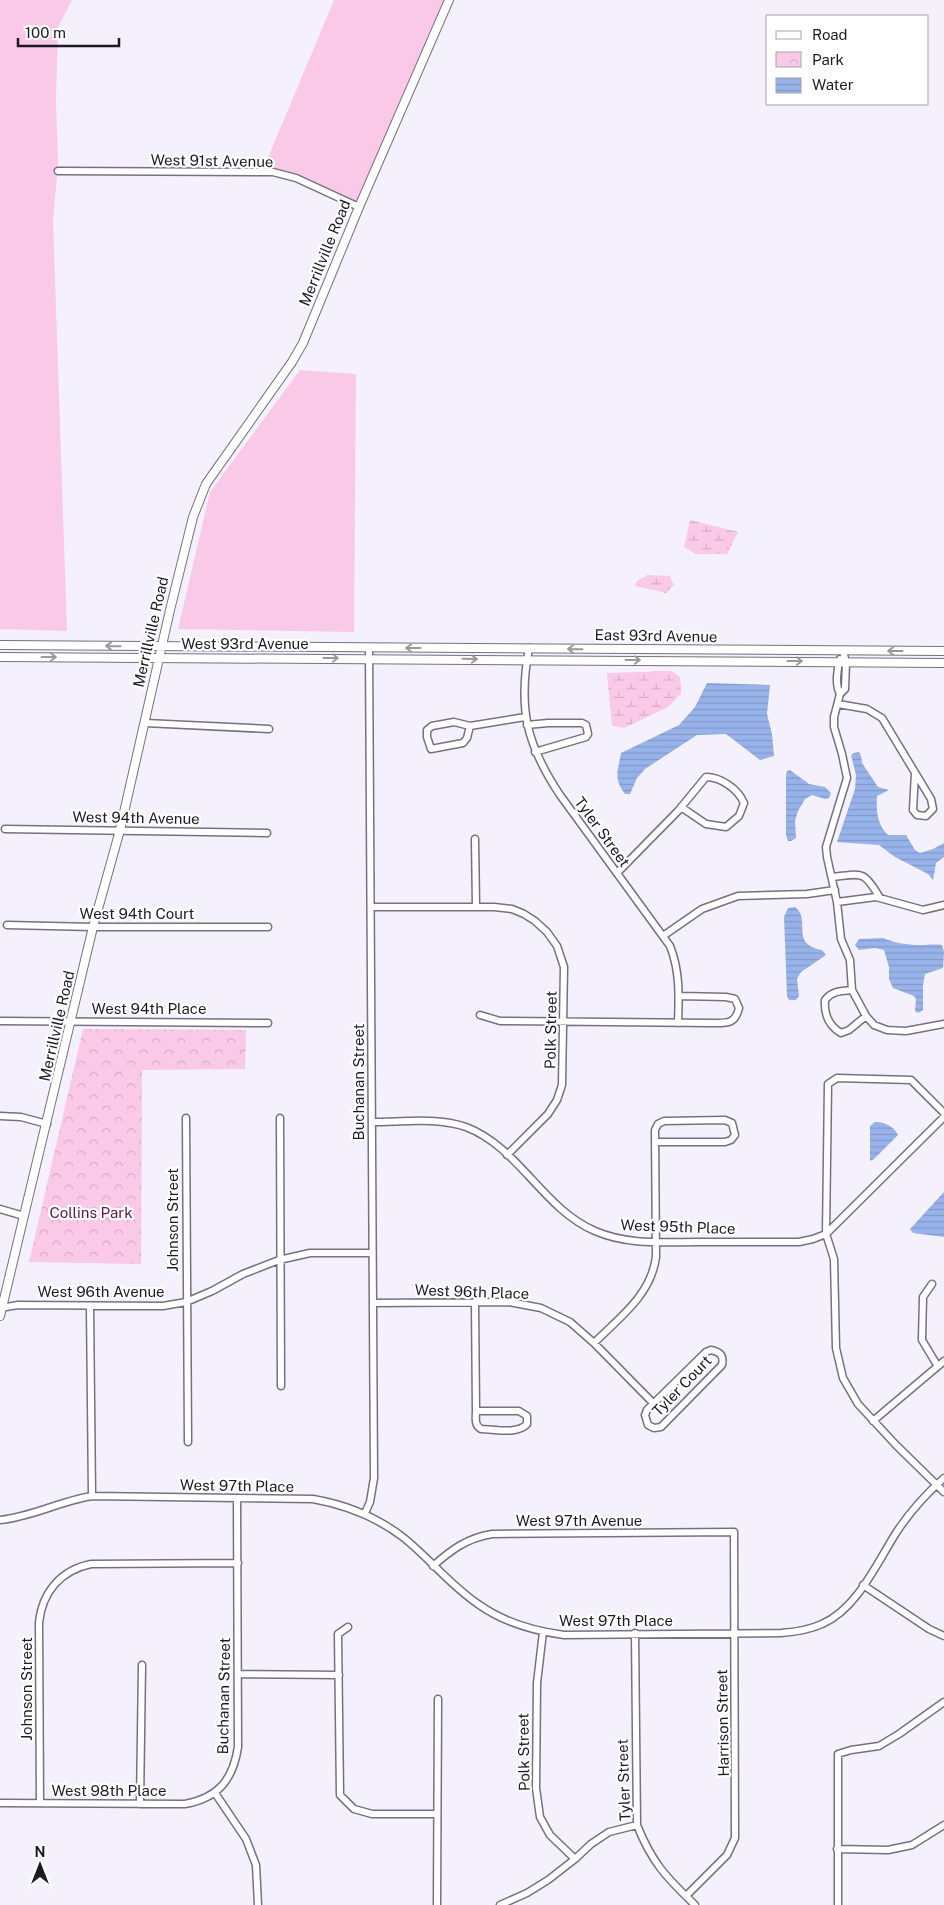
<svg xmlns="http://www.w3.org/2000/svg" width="944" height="1905" font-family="'Public Sans',sans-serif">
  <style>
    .grass { fill: #fac9e7 }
    .wetland { fill: url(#wetland-marsh) }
    .park { fill: url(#park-crowns) }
    .water { fill: url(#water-rules) }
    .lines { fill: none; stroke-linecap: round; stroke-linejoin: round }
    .minor-casing { stroke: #777082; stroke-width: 9 }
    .tertiary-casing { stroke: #777082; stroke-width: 10 }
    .minor { stroke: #fff; stroke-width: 6 }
    .tertiary { stroke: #fff; stroke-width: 8 }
    .oneway { stroke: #99989c }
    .labels { text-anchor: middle; stroke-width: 4.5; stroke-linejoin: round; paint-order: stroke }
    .street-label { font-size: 15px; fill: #1d1b22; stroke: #fff }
    .park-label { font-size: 15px; fill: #5d194a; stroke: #fff }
  </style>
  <defs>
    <pattern id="wetland-marsh" width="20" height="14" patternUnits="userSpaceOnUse" patternTransform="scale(1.25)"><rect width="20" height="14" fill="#fac9e7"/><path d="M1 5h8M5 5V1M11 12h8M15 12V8" fill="none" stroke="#d6acc6"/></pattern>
    <pattern id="park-crowns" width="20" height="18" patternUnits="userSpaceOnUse" patternTransform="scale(1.25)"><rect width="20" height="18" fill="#fac9e7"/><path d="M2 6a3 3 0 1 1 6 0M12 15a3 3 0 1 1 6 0" fill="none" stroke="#d6acc6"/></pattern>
    <pattern id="water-rules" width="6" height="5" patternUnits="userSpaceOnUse" patternTransform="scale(1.25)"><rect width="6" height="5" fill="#97b3ea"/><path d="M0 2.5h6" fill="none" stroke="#8299c8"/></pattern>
  </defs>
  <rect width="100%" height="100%" fill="#f4f0fc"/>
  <path class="grass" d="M0,0H72L58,27L56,100L58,165L53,220L67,631L0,629Z
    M334,0H448L359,207L296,178L262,172Z
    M300,370L356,374L354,632L178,629L210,492Z"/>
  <path class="wetland" d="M690,520L738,532L727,554H696L684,547Z
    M648,575L670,576L674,585L666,593L635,586L637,581Z
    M672,671L680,677L681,694L668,707L624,728L612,726L607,673Z"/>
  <path class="park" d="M83,1029L246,1030L245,1069L142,1070L141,1264L29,1262Z"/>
  <path class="water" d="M707,683L770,685L767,714L772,734L774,756L760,760L726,734L697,735L645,769L637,778L630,794H625C613,778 618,771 621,753L679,725L695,707Z
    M859,752L861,756L862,763L878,787L889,790L877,796C876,810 877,825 888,835H906L915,850L920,853L933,849L944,843V857L936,863L933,880L928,874L895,857L879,845L837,842L855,789L856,775L851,755L854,753Z
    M790,770L809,784L825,787L831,793L829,798L825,799L812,795L805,799L798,811L795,821L796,838L791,841H788L786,835V775L787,771Z
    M795,907C812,920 789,944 822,950L826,955L801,972L797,979L799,996L796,1000H789L787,996L784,917L788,908Z
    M883,938C895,943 907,945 920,945C928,945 934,944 942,945L944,952L943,968L925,974L923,985V1010L918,1013L915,1011L916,999L914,996L893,988L889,979V967L884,950L875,948L859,950L855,945L859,939Z
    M875,1122C884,1122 894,1126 898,1135L874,1159L870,1161V1126Z
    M944,1192V1237L913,1233L910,1229Z"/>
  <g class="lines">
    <defs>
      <path id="minor" d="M58,171L273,172L296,178L359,207
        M529,648C518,708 526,744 560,795L670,946C680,971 679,996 678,1023
        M843,651L846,662L845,689L840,694L834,717V727L842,754L847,778L826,847L827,857L837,902L841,939L850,960L852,990L866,1016L874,1025L887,1030L906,1031L944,1024
        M840,659C837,669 835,685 840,694
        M838,704L867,709L882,718L931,799L933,809L926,816L917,815L913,810L915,773
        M145,723L269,729
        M527,725L548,723H582L586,725L588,734L586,737L535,752
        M470,726L467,738L463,743L431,749L427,737V730L432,726L454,722L470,726L525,717
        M5,829L267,833
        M475,839L476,906
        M617,873L678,811L706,777C721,777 738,789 744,803L739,816L726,827L706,824L681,807
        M832,877C862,874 863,869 880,898
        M837,902L876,897L923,910L944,905
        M371,907H494L512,909L524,914L535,921L547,932L557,946L564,967L562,1085L557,1100L548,1114L507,1155
        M7,925L93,927H268
        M663,936L702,909L738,896L807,894L835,890
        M852,990C841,991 832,991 825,1000C824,1014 829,1026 841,1033L849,1030L866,1016
        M480,1015L500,1021L711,1023C726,1023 735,1025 739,1008L735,999L726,997L679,996
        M0,1021L268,1023
        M944,1113L911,1080L837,1078L828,1084L826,1234L834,1259L836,1348L843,1378L858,1404L896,1445L944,1492
        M0,1116L21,1117L47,1124
        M186,1118L188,1442
        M280,1118L281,1386
        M372,1122C402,1122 437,1117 466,1127C519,1147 543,1209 595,1231C627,1245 662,1242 696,1242C730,1242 764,1242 799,1242L813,1239L826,1234L944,1117
        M0,1209L24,1216
        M932,1284L923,1297L922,1340L937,1365
        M475,1302L476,1411C476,1418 474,1425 481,1429C494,1429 517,1435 527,1424V1416L519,1411H476
        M373,1303L509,1302L541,1308L570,1322L594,1343L654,1404
        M90,1306L92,1496
        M0,1308L18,1305L163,1306L186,1302L212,1291L243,1274L279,1260L310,1253H372
        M594,1343C620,1317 651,1295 656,1257L655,1130L658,1124L664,1121L725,1120L732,1123L735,1135L731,1140L725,1142H656
        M711,1350C720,1352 724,1355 722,1365L661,1427L654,1428L648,1425L645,1415L647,1410L706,1352Z
        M873,1421L944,1361
        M365,1513L370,1502L374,1478L369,648
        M0,1520C32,1517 60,1501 92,1496L313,1499C347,1505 377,1517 404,1538C430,1559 450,1585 478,1604C503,1622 534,1631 564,1635L781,1633C795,1632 809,1630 822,1624C857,1609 877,1563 896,1533C909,1513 926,1494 944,1478
        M433,1566C451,1550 467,1538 492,1534L734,1532L735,1838L727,1855L686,1896
        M863,1585L929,1629L944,1636
        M348,1627L338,1634L340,1795L354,1809L372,1814H437
        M543,1632L537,1683L536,1788L540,1817L550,1835L575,1859
        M635,1633L637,1825C652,1863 667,1878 695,1905
        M238,1674L339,1675
        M215,1793L246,1839L256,1865L258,1905
        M0,1803L185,1804C218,1798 233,1780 238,1747L237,1498
        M40,1803L39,1623C42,1592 61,1570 91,1564L238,1563
        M140,1804L142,1665
        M837,1849L888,1850L912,1845L944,1825
        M437,1905L438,1699
        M500,1905L527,1893L548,1880L575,1859L591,1844L609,1832L637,1825
        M838,1905V1754L851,1750L879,1746L899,1734L944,1702"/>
      <path id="tertiary" d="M0,645L944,651
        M0,657L944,663
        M0,1316L93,927L120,830L170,610L193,517L206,484L292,362L303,343L359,207L449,0"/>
    </defs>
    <use href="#minor" class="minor-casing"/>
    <use href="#tertiary" class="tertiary-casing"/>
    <use href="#minor" class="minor"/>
    <use href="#tertiary" class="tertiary"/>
  </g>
  <defs><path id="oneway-shaft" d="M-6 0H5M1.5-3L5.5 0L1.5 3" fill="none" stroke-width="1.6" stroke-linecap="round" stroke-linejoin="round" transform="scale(1.25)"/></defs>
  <g class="oneway">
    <use href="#oneway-shaft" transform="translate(113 646) rotate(-179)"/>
    <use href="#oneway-shaft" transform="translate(413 648) rotate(-180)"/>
    <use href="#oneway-shaft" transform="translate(575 649) rotate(-179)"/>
    <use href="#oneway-shaft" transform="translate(895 651) rotate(-180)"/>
    <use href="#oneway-shaft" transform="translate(49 657)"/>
    <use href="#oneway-shaft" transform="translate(331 658)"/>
    <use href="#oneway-shaft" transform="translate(470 659) rotate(1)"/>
    <use href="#oneway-shaft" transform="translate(633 660)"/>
    <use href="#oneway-shaft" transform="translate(795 661)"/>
  </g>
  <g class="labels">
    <g class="street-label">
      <text transform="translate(212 161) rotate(1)" y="5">West 91st Avenue</text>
      <text transform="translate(325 253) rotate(-68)" y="5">Merrillville Road</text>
      <text transform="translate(151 632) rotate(-77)" y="5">Merrillville Road</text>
      <text transform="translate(656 636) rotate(1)" y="5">East 93rd Avenue</text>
      <text x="245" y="649">West 93rd Avenue</text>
      <text transform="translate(136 818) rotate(1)" y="5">West 94th Avenue</text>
      <text transform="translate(602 832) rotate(54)" y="5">Tyler Street</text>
      <text x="137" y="919">West 94th Court</text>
      <text x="149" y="1014">West 94th Place</text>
      <text transform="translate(57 1026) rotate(-77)" y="5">Merrillville Road</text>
      <text transform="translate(551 1030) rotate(-89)" y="5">Polk Street</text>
      <text transform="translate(359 1082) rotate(-90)" y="5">Buchanan Street</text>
      <text transform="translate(173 1220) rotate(-90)" y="5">Johnson Street</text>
      <text transform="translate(678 1227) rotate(2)" y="5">West 95th Place</text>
      <text x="101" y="1297">West 96th Avenue</text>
      <text transform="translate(472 1292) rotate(2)" y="5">West 96th Place</text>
      <text transform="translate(682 1386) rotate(-46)" y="5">Tyler Court</text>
      <text transform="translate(237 1486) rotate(1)" y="5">West 97th Place</text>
      <text x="579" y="1526">West 97th Avenue</text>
      <text x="616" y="1626">West 97th Place</text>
      <text transform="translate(27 1689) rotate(-90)" y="5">Johnson Street</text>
      <text transform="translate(224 1696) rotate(-89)" y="5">Buchanan Street</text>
      <text transform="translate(723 1723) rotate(-91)" y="5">Harrison Street</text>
      <text transform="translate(524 1752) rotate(-91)" y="5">Polk Street</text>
      <text transform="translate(624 1780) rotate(-92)" y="5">Tyler Street</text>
      <text x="109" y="1796">West 98th Place</text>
    </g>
    <g class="park-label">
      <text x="91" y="1218">Collins Park</text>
    </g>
  </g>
  <rect x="766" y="15" width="162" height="90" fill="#ffffff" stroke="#a5a4a7"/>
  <rect x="776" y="31" width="25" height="8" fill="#ffffff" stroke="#a5a4a7"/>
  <text x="812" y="40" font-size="15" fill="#1d1b22">Road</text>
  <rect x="776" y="52" width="25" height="15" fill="url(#park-crowns)" stroke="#a5a4a7"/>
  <text x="812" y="65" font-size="15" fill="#1d1b22">Park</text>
  <rect x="776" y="78" width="25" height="15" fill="url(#water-rules)" stroke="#a5a4a7"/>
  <text x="812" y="90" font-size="15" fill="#1d1b22">Water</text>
  <g transform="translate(40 1865)" stroke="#ffffff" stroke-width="4" paint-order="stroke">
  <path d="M0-4L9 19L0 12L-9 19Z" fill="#1d1b22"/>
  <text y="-8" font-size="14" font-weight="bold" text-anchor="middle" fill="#1d1b22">N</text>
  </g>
  <path d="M18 38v8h101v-8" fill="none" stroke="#1d1b22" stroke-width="2.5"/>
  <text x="25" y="38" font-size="15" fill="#1d1b22" stroke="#ffffff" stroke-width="4" paint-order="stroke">100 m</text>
</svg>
